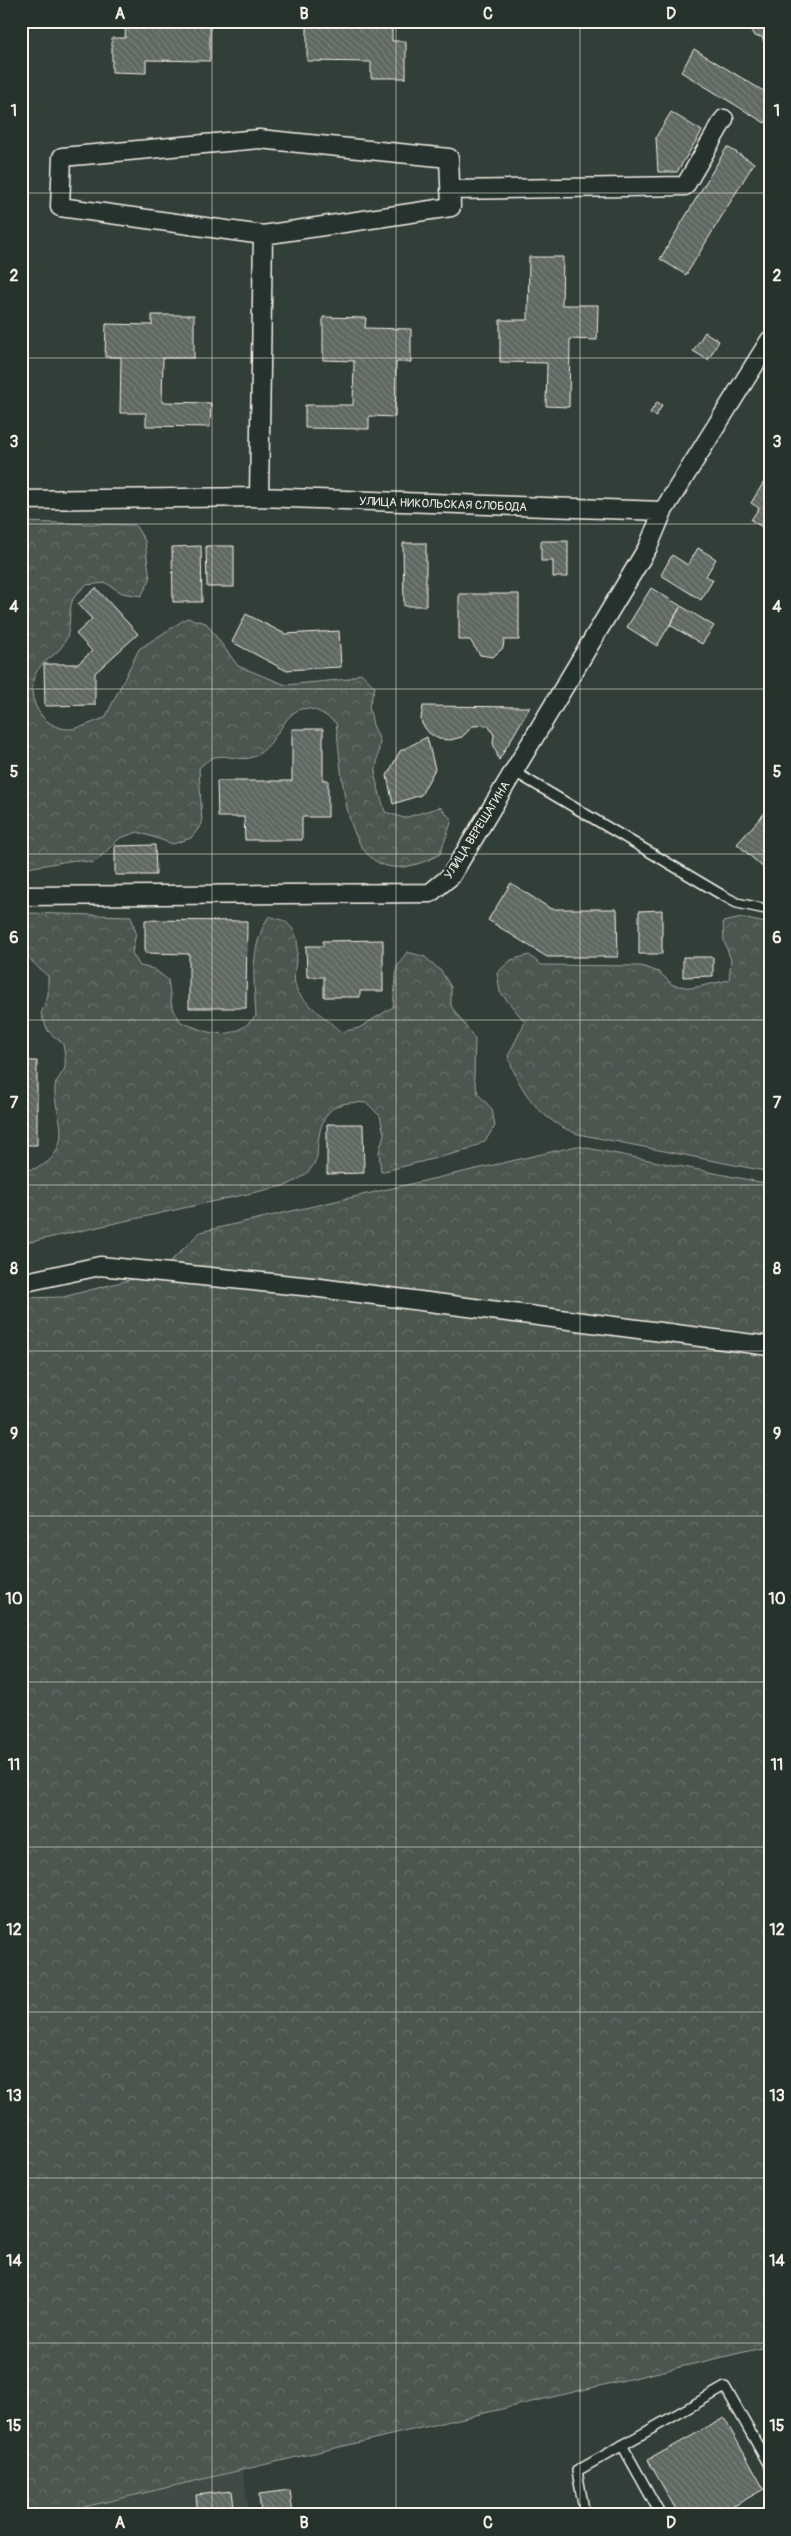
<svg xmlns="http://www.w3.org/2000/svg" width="791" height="2536" font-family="Pangolin,sans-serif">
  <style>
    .built { fill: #404b44 }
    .forest { fill: url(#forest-crowns); stroke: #a0a49c }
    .building { fill: url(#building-back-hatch); stroke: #f4f1e8 }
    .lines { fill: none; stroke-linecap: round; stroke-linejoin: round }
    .lane-casing { stroke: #f4f1e8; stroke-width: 12 }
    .street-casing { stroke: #f4f1e8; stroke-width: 21 }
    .lane { stroke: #26332d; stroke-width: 9 }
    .street { stroke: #26332d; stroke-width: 18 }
    .grid { fill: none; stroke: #f4f1e8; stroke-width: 1; stroke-opacity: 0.55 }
    .labels { text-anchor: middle; stroke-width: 5; stroke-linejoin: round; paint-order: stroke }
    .street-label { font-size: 12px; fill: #f4f1e8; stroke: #26332d }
    .neatline { fill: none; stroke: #f4f1e8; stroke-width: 2 }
    .grid-label { font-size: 16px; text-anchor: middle; font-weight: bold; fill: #f4f1e8 }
  </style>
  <defs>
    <pattern id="forest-crowns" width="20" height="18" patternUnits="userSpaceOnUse" patternTransform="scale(1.25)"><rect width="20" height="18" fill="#4c564f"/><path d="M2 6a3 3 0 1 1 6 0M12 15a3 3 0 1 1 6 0" fill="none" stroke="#666f68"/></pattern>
    <pattern id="building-back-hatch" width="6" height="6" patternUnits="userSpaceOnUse" patternTransform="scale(1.25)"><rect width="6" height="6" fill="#5f6861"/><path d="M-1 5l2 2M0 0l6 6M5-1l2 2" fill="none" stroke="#777e78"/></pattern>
  </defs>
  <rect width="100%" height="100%" fill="#323e38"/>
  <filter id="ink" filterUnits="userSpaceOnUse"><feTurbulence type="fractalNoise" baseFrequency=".02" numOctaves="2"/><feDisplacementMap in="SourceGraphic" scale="10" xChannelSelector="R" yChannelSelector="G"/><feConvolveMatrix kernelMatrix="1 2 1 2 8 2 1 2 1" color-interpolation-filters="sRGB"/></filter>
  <g filter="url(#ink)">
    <path class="built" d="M243,2470L249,2515H50Z"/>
    <path class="forest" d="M21,522L135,525L145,541L150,580L141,596L122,593L106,583L86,585C82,589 76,594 73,599C68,610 71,625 67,637C60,657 41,658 34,677C26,700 43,729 69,729C80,729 95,721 105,718L139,649L187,618L206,623L238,666L286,685L348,679L361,673L375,687L369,706L373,725L380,741L375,777L385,812L404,818L440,807L452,820L440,854C342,908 344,785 336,723C284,681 287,742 253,757C242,762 227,754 215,757C209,758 203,765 199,768L202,824L191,838L173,844L138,832L120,838L94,863L75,860L21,869Z
      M28,913L131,916L136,933L132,953L140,966L154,969L168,980L172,1007L181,1022C211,1034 231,1043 256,1016C254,981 249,948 269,916C274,918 283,919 287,923C310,942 286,971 298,992C304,1002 331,1023 341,1032L359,1028L393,1007L397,967L407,952L425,957L441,971L451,987V1006L475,1039L474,1077L478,1094L492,1109L495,1126L485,1141L468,1150L381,1172L379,1152L384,1134L380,1116L367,1103C334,1100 322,1110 318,1143C317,1149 318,1157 315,1162C309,1174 299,1179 288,1185L21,1244V1170C49,1171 65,1149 60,1122C58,1110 54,1100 55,1087C55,1081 61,1076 64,1070C67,1064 64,1051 63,1044L48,1031L41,1014L48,995V976C22,955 17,945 28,913Z
      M742,918L770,924V1172L578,1134C541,1121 520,1092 508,1056L525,1022L500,992L497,973L511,960L529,955L541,965L641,966L659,972L673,985L692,988L729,980L731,960L724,941L723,922Z
      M577,1146L770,1184V2346L50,2515H21V1298L63,1297L160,1272L200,1232Z"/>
    <path class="building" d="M93,21H210V61L146,60V73L112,72V38H125L126,22Z
      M337,21H421V24L392,23V41H406V78H371V62L307,61V22Z
      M770,21V43L765,45L762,37L754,36L750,28L755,21Z
      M694,49L770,95V115L765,123L681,72Z
      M671,112L702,131L677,172H658L656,137Z
      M727,147L754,163L686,275L660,259Z
      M529,257H563L562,305H598L597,340L570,339L569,407L546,406L547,363L500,362V320H528Z
      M152,315H194V358H163L162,402L211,403L210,427L146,426V413H120L121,357H105L106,324L152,325Z
      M323,317L366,318L365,328L411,329V362H396L395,417L369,416V429L305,428V405H353L354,361L323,360Z
      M705,332L719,341L708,360L693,351Z
      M657,402L662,405L656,416L650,413Z
      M770,472V532L751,520L759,508L751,503Z
      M541,541H568V577H553V561H541Z
      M403,543H426V606H404Z
      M201,546L202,602H173L172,547Z
      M206,546H234V587H207Z
      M698,548L716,559L706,576L713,580L701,600L661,575L672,555L688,565Z
      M96,588L138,634L95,673V705L45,706L44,664H78L92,651L76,634L92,619L78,604Z
      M651,588L681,606L657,646L627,627Z
      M459,594H519V640H504L503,648L493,657L480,655L470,640H459Z
      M681,606L714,626L702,644L670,625Z
      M246,614L285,634L339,631L341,667L285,670L232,642Z
      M423,706L530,707L499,760L493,743L494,735L488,725L473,726L462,737L450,740L439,739L429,733L422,724L421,718Z
      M292,729H323V780H328V817H302V840H245L244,817H218L217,781H292Z
      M427,737L435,769L421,795L393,804L387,776L400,751Z
      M770,807V871L768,872L737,844Z
      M155,845L156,875H115V846Z
      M511,883L551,909H617L618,957H547L488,920Z
      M662,910V954H639V911Z
      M145,920L247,921L246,1008H189V954L145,953Z
      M383,940V991H360V997H324V977H307L306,946H323V941Z
      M683,957H713V976L683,977Z
      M21,1061H37V1145H21Z
      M327,1124H363L364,1173L327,1174Z
      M724,2418L764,2489L718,2515H679L648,2460Z
      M290,2490L293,2515H261L259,2494Z
      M232,2491L235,2515H198L196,2495Z"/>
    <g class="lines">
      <defs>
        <path id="lane" d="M513,771L722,895L737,903L770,910
          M622,2445L661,2515
          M585,2515L577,2471L725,2387L770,2467
          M769,2515L770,2510"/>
        <path id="street" d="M450,190L685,186L724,119
          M259,497L263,235L451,207L449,158L259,139L62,157L60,207L263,235
          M21,500L259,497L663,511L770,340
          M21,896L430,893L451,876L648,547L663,511
          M21,1283L100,1266L312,1287L770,1346"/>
      </defs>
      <use href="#lane" class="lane-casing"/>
      <use href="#street" class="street-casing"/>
      <use href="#lane" class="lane"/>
      <use href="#street" class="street"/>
    </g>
  </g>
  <path class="grid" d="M212,21V2515M396,21V2515M580,21V2515M21,193H770M21,358H770M21,524H770M21,689H770M21,854H770M21,1020H770M21,1185H770M21,1351H770M21,1516H770M21,1682H770M21,1847H770M21,2012H770M21,2178H770M21,2343H770"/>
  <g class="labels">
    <g class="street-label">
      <text transform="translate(443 504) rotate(2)" y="4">УЛИЦА НИКОЛЬСКАЯ СЛОБОДА</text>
      <text transform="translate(477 830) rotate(-58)" y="4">УЛИЦА ВЕРЕЩАГИНА</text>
    </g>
  </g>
  <rect width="791" height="2536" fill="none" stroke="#26332d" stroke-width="55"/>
  <rect x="28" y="28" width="736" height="2480" class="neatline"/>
  <g class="grid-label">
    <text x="120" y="19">A</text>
    <text x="304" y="19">B</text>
    <text x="488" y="19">C</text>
    <text x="671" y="19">D</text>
    <text x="14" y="116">1</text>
    <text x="777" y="116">1</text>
    <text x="14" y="281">2</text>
    <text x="777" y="281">2</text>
    <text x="14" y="447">3</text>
    <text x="777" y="447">3</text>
    <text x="14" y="612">4</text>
    <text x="777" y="612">4</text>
    <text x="14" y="777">5</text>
    <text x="777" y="777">5</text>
    <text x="14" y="943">6</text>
    <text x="777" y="943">6</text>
    <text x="14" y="1108">7</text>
    <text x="777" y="1108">7</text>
    <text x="14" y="1274">8</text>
    <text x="777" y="1274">8</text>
    <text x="14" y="1439">9</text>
    <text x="777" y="1439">9</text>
    <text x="14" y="1604">10</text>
    <text x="777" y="1604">10</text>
    <text x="14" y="1770">11</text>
    <text x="777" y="1770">11</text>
    <text x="14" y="1935">12</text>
    <text x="777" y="1935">12</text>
    <text x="14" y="2101">13</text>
    <text x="777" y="2101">13</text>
    <text x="14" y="2266">14</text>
    <text x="777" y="2266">14</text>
    <text x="14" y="2431">15</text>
    <text x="777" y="2431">15</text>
    <text x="120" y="2528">A</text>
    <text x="304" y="2528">B</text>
    <text x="488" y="2528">C</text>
    <text x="671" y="2528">D</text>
  </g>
</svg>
